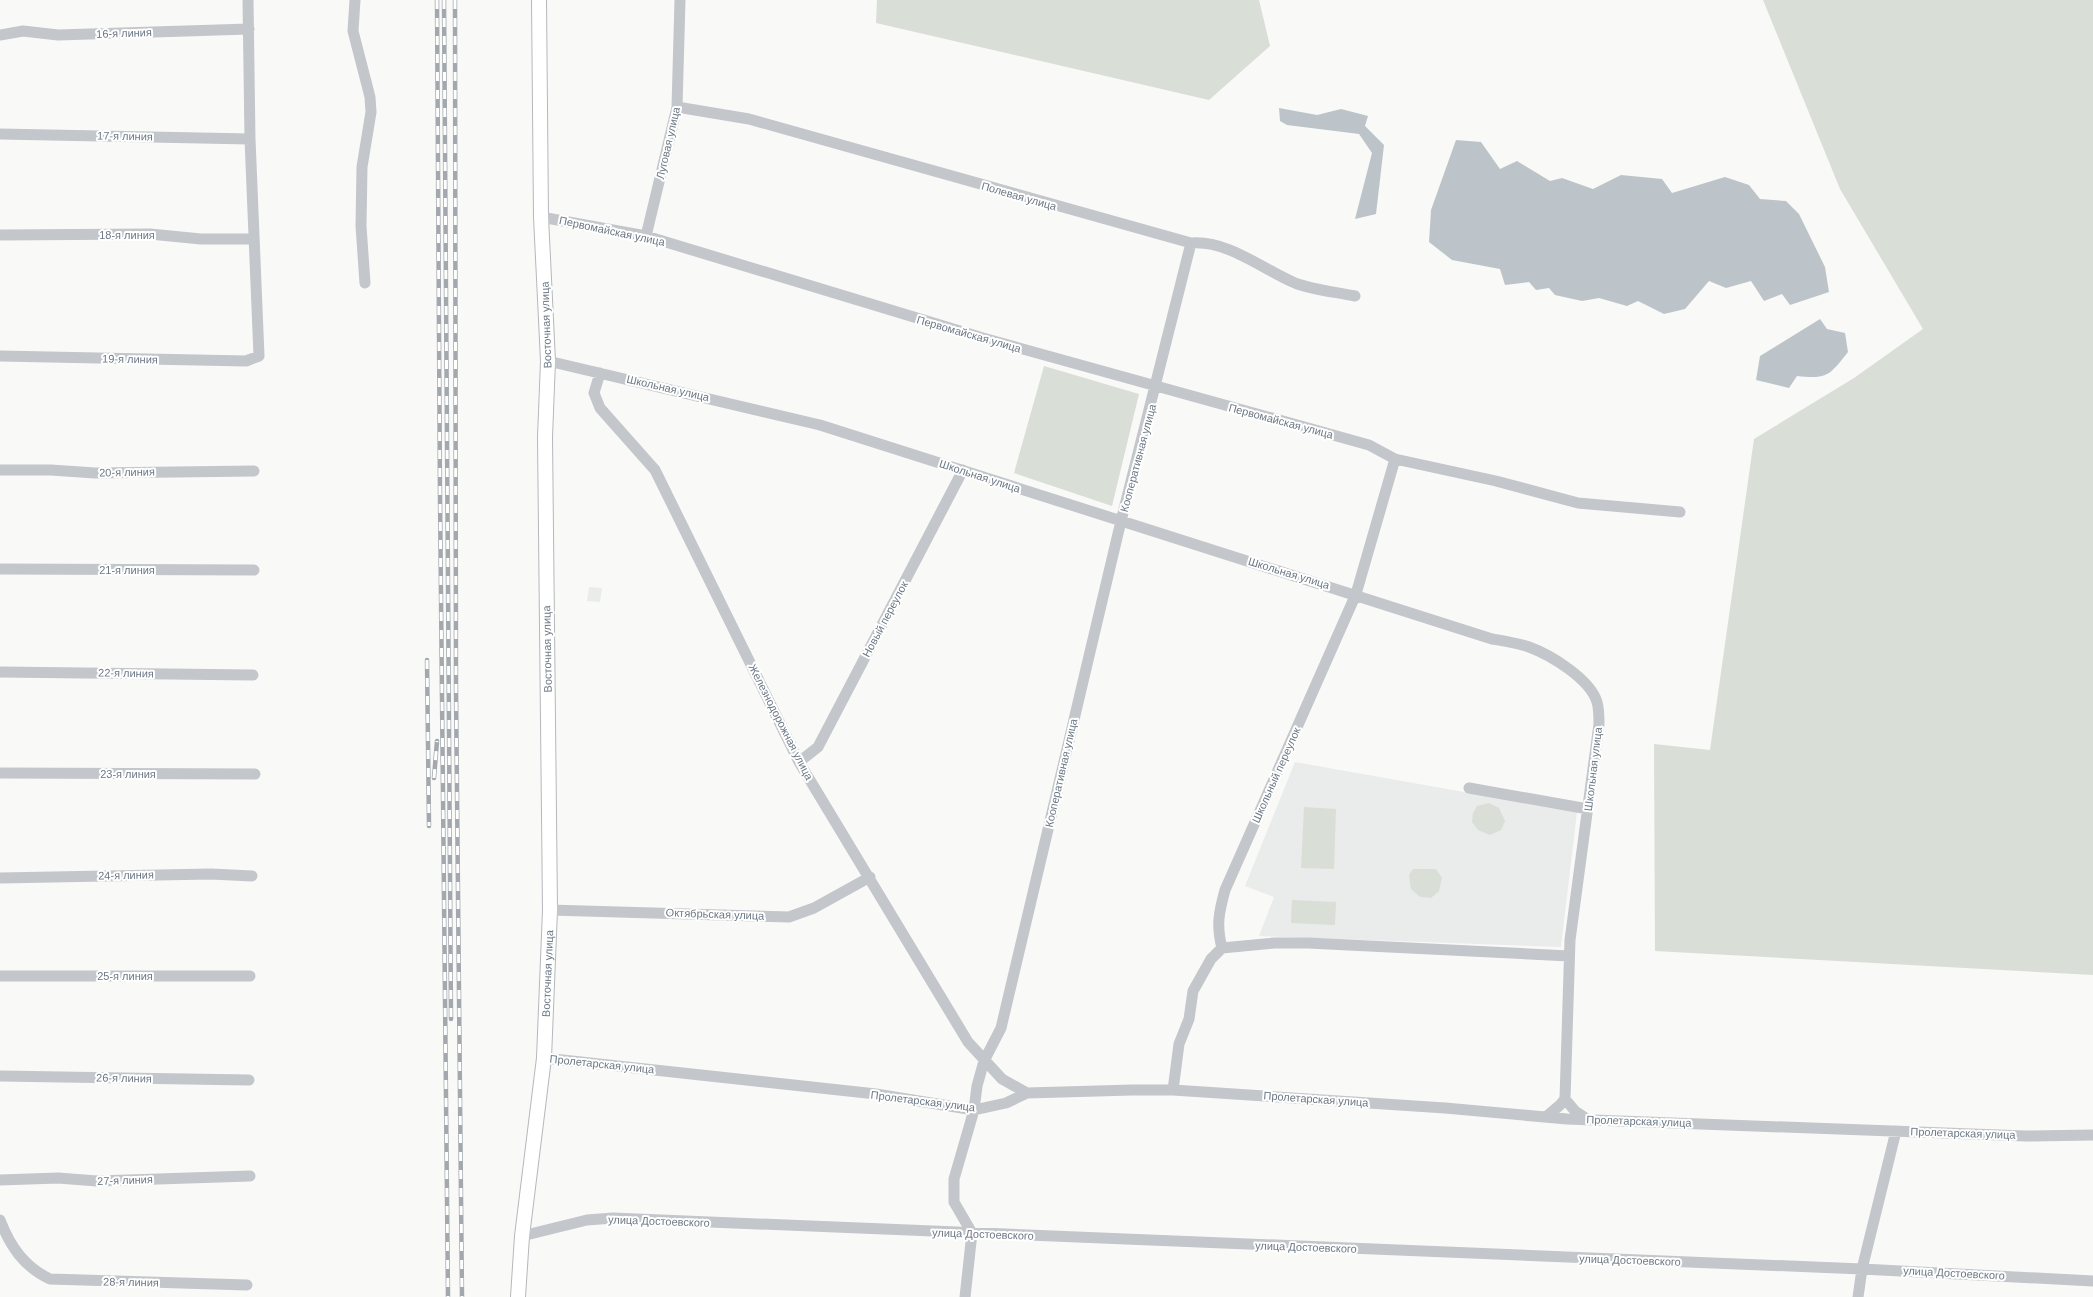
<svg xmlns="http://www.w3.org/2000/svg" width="2093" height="1297" font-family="Helvetica,sans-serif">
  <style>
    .built { fill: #eaebeb }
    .green { fill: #d9ded7 }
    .water { fill: #bcc4c9 }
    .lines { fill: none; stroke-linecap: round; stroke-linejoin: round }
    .major-casing { stroke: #b5b8bc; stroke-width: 16 }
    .minor { stroke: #c3c6ca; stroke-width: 11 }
    .major { stroke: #fff; stroke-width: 14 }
    .rail-casing { stroke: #a3a8ae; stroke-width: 4.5 }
    .rail { stroke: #fff; stroke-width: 3; stroke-dasharray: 9; stroke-linecap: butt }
    .labels { text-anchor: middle; stroke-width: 4; stroke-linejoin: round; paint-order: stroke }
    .street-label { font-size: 11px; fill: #6c7885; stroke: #fff }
  </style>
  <rect width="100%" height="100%" fill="#f9f9f7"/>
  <path class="built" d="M589,587L602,588L600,602L587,601Z
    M1295,762L1577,812L1561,947L1259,936L1274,897L1245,886Z"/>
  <path class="green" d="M877,0H1259L1270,46L1209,100L876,23Z
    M1763,0H2093V975L1655,951L1654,744L1710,750L1754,439L1854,378L1923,329L1840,189Z
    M1044,366L1139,394L1112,506L1014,473Z
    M1489,803L1499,808L1505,821L1501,830L1490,835L1478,830L1472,822L1473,813L1477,806Z
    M1304,807L1336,809L1334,869L1301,868Z
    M1413,869H1436L1442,878L1439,891L1431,898L1420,897L1411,889L1409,875Z
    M1292,900L1336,902L1335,925L1291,923Z"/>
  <path class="water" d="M1279,108L1317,115L1341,109L1368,116L1365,126L1384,145L1376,214L1355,219L1372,153L1359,134L1287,125L1280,121Z
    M1456,140L1481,142L1500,169L1517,161L1550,181L1562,178L1593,189L1621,175L1662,179L1672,193L1725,177L1749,185L1760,199L1786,201L1799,214L1825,267L1829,292L1790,305L1782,294L1764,301L1751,281L1726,288L1709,281L1685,309L1664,314L1638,301L1627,306L1599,298L1582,301L1555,295L1549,288L1536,290L1529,282L1505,285L1500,269L1452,260L1429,242L1431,210Z
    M1820,319L1827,329L1845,333L1848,352C1829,376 1828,379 1797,376L1789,388L1756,380L1760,356Z"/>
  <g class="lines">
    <defs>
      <g id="major">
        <path id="s1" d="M518,1297L522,1236L544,1058L550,910L545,437L548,361L541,217L539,0"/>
      </g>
    </defs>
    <use href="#major" class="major-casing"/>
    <path class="minor" d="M355,0L353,31L370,97L371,112L362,167L361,226L365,283
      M0,35L23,31L58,35L249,29
      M677,107L749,119L1191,243C1228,240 1262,269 1295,283C1313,290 1336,292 1355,296
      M0,134L250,139
      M541,217L646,236L983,338L1369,445L1395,459L1496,481L1578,503L1680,512
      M0,235L150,234L201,239H253
      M646,236L677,107L680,0
      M0,356L246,361L259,356L250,139L248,0
      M548,361L820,425L1492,639C1504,641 1517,643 1529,647C1551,655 1590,679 1597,702C1599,709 1599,717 1599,724L1570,940L1565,1099L1575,1111L1587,1119
      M600,373L594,393L600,408L655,470L799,762L968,1042L1002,1079L1027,1093
      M0,470H51L95,473L254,471
      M0,569L254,570
      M0,672L253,675
      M799,762L818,747L963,470
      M0,773L255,774
      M1469,788L1588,809
      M0,878L211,874L252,876
      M550,910L789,917L814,908L870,877
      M1222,948L1274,943H1308L1569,956
      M0,976H250
      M544,1058L876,1094L974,1110L1006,1103L1027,1093L1132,1090H1173L1445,1108L1567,1119L2026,1136L2093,1135
      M0,1076L249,1080
      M1173,1090L1179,1044L1189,1019L1193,991L1211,959L1222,948C1216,925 1219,912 1225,890L1356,594L1395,459
      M1546,1117L1560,1105L1565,1099
      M0,1180L58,1178L97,1181L250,1176
      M0,1220C10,1246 24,1267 50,1279L247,1285
      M522,1236L587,1220L613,1218L1862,1269L2093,1281
      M965,1297L972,1233L954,1202V1179L974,1110L977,1086L984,1061L1001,1028L1121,521L1191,243
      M1858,1297L1862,1269L1896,1131"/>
    <use href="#major" class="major"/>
    <defs>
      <path id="rail" d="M437,0L440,496L448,1297
        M444,0L451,1019
        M455,0L456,690L462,1297
        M427,660L429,826
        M434,778L437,741"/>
    </defs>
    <use href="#rail" class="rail-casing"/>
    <use href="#rail" class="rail"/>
  </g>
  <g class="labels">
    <g class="street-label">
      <text transform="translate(124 33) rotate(-2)" y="4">16-я линия</text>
      <text transform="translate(125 136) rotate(1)" y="4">17-я линия</text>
      <text transform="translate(668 143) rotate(-77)" y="4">Луговая улица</text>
      <text transform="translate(1019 196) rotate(16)" y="4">Полевая улица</text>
      <text transform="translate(612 231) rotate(12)" y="4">Первомайская улица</text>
      <text x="127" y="239">18-я линия</text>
      <text transform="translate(546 325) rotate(-92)" y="4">Восточная улица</text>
      <text transform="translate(969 334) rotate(16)" y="4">Первомайская улица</text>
      <text transform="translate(130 359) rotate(1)" y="4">19-я линия</text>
      <text transform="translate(668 388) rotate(13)" y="4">Школьная улица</text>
      <text transform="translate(1281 421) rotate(15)" y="4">Первомайская улица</text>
      <text transform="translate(1138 458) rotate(-75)" y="4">Кооперативная улица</text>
      <text transform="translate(127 472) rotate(-1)" y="4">20-я линия</text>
      <text transform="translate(980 476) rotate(18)" y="4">Школьная улица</text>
      <text x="127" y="574">21-я линия</text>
      <text transform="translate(1289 573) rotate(17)" y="4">Школьная улица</text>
      <text transform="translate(885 619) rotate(-62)" y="4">Новый переулок</text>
      <text transform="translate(547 649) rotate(-91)" y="4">Восточная улица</text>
      <text transform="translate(126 673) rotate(1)" y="4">22-я линия</text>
      <text transform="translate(781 722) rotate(63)" y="4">Железнодорожная улица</text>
      <text transform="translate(1593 769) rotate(-83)" y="4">Школьная улица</text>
      <text transform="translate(1061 773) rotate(-77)" y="4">Кооперативная улица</text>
      <text x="128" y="778">23-я линия</text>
      <text transform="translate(1276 775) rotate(-66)" y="4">Школьный переулок</text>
      <text transform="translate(126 875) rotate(-1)" y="4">24-я линия</text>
      <text transform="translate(715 914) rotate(2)" y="4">Октябрьская улица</text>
      <text dy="4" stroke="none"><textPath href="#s1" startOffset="325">Восточная улица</textPath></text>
      <text x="125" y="980">25-я линия</text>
      <text transform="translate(602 1064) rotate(6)" y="4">Пролетарская улица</text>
      <text transform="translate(124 1078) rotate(1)" y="4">26-я линия</text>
      <text transform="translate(1316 1099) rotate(4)" y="4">Пролетарская улица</text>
      <text transform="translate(923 1101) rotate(7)" y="4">Пролетарская улица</text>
      <text transform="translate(1639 1121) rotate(2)" y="4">Пролетарская улица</text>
      <text transform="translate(1963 1133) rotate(2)" y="4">Пролетарская улица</text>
      <text transform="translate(125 1180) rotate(-2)" y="4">27-я линия</text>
      <text transform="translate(659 1221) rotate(2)" y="4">улица Достоевского</text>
      <text transform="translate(983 1234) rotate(2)" y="4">улица Достоевского</text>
      <text transform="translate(1306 1247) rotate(2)" y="4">улица Достоевского</text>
      <text transform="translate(1630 1260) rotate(2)" y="4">улица Достоевского</text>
      <text transform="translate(1954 1273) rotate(3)" y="4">улица Достоевского</text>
      <text transform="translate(131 1282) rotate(1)" y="4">28-я линия</text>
    </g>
  </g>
</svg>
